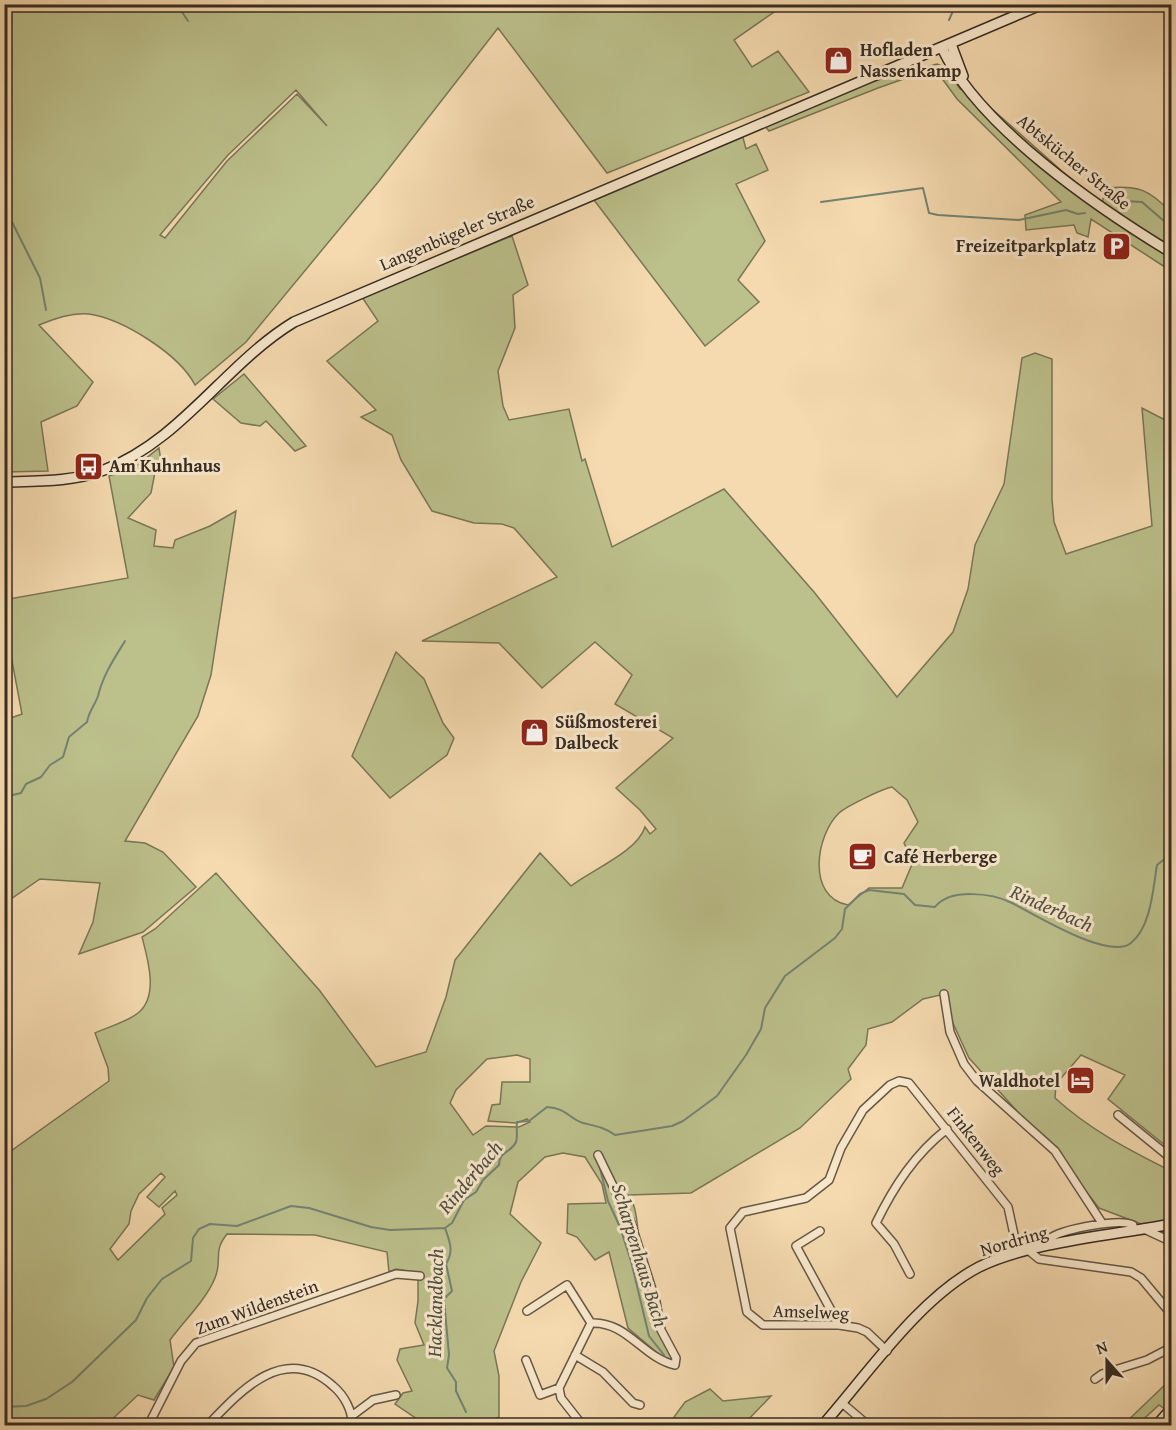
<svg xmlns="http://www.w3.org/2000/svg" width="1176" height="1430" font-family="'Gentium Book Plus',serif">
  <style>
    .green { fill: #bcc08b; stroke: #7a7657; stroke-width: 1.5; fill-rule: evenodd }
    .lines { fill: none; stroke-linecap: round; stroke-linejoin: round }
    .stream { stroke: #748272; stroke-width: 2 }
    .street-casing { stroke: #665846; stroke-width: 10 }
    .secondary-casing { stroke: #372c23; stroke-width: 12 }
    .street { stroke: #f8e7cb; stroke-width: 7 }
    .secondary { stroke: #f8e7cb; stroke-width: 9 }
    .labels { text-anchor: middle; stroke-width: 6; stroke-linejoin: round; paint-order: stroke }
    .poi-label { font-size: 18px; font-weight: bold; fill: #372c23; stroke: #f8e7cb; text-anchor: start }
    .street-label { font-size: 18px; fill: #372c23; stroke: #f8e7cb }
    .water-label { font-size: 20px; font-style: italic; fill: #505044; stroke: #f8e7cb }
  </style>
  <rect width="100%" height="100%" fill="#f5daaf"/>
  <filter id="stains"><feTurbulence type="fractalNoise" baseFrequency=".00333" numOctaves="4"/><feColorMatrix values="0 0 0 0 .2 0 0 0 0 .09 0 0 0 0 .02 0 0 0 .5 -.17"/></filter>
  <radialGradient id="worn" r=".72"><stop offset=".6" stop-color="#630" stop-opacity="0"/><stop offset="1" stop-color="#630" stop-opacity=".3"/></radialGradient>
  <path class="green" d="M4,5H768L774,12L734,40L752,67L778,51L809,92L607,173L498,28L379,181L246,342L195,385C179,354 123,319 89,314C72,312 54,319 39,325L93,382L77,406L41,422L48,471L5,472ZM296,90L327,126L297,94L227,161L165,238L160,235L228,155Z
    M937,64L946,68L960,89L983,101L1063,172L1102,203L1106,188C1137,185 1150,189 1171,213V271L1091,219L1088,237L1077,233L1074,225L1026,230L1025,215L1061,202L957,99L938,73L929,70L878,88L769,131L764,125L856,86Z
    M742,134L746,149L756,144L768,170L736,184L765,241L738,280L759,302L705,346L594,200Z
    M512,236L528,285L513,295L515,328L498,371L503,406L509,420L569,409L582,461L585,459L612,547L724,489L814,592L897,697L953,632L968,589L975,545L1004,484L1022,358L1035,353L1052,359V499L1054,522L1066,554L1152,526L1142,408L1171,423V1150L1108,1099L1125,1075L1081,1055L1056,1084L1055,1098C1090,1130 1129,1150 1171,1171V1232L1165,1233L1099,1208L1063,1162L969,1058L940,995L923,999L892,1022L868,1029L866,1045L848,1069L851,1079L800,1128L691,1193L629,1195C639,1211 637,1235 641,1254C649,1290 658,1326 675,1359L667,1361L628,1328L609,1252L595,1260L577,1237L567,1233L568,1204L606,1203L602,1184L585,1157L563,1153L545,1157L518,1182L510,1214L541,1243L521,1282L494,1351L499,1376V1417L485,1425H426L395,1404L403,1393L412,1391L397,1360L400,1349L424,1345L415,1323L418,1301V1273L396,1269L389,1272L387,1252L315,1235L227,1234C212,1253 223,1258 215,1278C206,1300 184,1321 170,1340L174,1367L154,1400L138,1395L106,1425H5L4,1156L109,1081L108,1068L95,1033C108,1027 127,1022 138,1013C159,996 148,960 142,937L155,929L216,873L320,991L376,1067L426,1052L446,997L455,960L540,853L571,886C593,869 637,852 645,827L650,834L656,829L640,810L616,788L673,738L615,704L632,675L595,642L542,688L499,643L422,641L557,577L514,528L502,524L474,523L432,511L401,460L392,435L361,417L376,410L327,361L378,321L362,297ZM892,787L907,800L918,822L904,843L913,862L902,888H869L848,905C806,897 816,835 839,813C847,806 882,789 892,787ZM517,1055L530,1059V1082H502L500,1104L492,1105L488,1121L517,1123L527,1119L530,1122L519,1127L486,1126L473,1135L450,1103L456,1090L487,1059ZM161,1173L165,1177L147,1197L159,1207L175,1191L177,1195L162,1208L165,1214L118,1260L110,1249L129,1224L131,1211L139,1194Z
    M244,374L306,446L295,451L266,421L260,426L241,423L213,399Z
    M159,448L161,461L155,472L151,493L128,518L156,530L154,546L173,548L175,540L210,526L236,511L211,675L198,716L125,841L145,843L163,852L196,887L143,932L79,954L93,922L100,883L40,879L5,903V720L22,714L5,624V596L9,599L128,578L109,476L135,467Z
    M396,652L424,679L443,723L454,738L447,755L390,798L352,756Z
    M1171,1379V1425H1152L1166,1410L1159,1405L1137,1425L1122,1426Z
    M710,1389L723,1401L771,1396L745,1423L746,1425H686L674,1417L685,1402Z"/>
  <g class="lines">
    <path class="stream" d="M168,4L170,8L182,12L188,21
      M949,20L956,4
      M1112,200L1120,198L1123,201L1142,202L1172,228
      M821,202L923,188L929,213L938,215L1019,220L1066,210L1078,214L1085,213
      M4,206L40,278L46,310
      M4,797L21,793L26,784L41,777L50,765L63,757L69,737L87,722C89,711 95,705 98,696C103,675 114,659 125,641
      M599,1164L608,1201L620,1227L631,1261L649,1336L664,1355
      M445,1228C450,1242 454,1251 446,1264L452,1291L444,1299L449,1355L447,1368L456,1382V1391L466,1412
      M4,1407L26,1406L46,1399L72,1382L136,1320L147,1298L162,1279L191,1261L193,1238L199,1229L210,1224L237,1226L291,1206L309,1208L371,1227L390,1230L445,1228L452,1223L464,1200L476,1192L483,1180L499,1165C499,1151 511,1153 516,1142C518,1136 516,1128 517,1122L529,1121L547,1107C567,1108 569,1119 583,1123C595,1126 604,1127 615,1135L672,1126L683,1121L717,1096L746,1055L761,1029L765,1008L785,976L835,938L842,929L845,909L860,894L869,890L904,894L915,905L935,907C950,888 992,893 1012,903C1034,914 1109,961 1131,943C1151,927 1153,889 1157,865L1172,853"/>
    <defs>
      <path id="street" d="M944,994L950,1032L964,1064L977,1081L1055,1151L1102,1223
        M1118,1115L1172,1159
        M1144,1229L1172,1242
        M820,1231L796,1246L839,1325
        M1041,1246C1044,1243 1048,1239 1052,1237C1065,1229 1120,1218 1133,1225L1134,1231
        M1028,1250L1039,1259L1131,1272L1141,1278L1172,1315
        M910,1274L894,1244L876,1223C894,1186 915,1154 947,1129
        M527,1311L567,1285L591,1323
        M887,1351L867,1332L858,1328L839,1325H763L747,1312L730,1228L743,1212L806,1198L829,1180L841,1148L863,1110L890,1085L899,1081L909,1083L1008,1207L1018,1253
        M575,1355L603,1372L633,1403L640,1405
        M526,1360L540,1395L559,1388
        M1095,1379L1102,1374L1147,1360L1172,1347
        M842,1403L869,1426
        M353,1415L373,1400L396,1395
        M148,1426L181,1361L196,1343L396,1274L420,1276
        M207,1426C241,1390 285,1342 333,1386C344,1395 353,1411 352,1426
        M583,1426L561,1398L559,1388L591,1323C627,1321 643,1358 675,1365L676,1358L661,1330L656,1302L631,1223L598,1155"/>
      <path id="secondary" d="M951,44L963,76
        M942,48C979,127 1098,208 1172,253
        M4,482C38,481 73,482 104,470C182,440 225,364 294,322L1043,4
        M822,1426C867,1375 919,1298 979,1267C1029,1242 1115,1235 1172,1224
        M1156,1426L1172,1408"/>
    </defs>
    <use href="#street" class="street-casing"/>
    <use href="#secondary" class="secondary-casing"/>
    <use href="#street" class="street"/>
    <use href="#secondary" class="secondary"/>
  </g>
  <defs>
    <symbol id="shop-square" viewBox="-11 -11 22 22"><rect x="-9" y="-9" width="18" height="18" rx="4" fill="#8f2418" stroke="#f8e7cb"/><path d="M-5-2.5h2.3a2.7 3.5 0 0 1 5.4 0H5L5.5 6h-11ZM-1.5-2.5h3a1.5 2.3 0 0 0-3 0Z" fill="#fff"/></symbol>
    <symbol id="parking-square" viewBox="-11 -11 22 22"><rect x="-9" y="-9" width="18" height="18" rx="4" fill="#8f2418" stroke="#f8e7cb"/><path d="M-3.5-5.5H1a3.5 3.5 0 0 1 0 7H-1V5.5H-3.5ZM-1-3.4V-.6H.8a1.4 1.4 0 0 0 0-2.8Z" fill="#fff"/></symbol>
    <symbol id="bus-square" viewBox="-11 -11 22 22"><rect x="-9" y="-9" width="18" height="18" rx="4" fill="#8f2418" stroke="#f8e7cb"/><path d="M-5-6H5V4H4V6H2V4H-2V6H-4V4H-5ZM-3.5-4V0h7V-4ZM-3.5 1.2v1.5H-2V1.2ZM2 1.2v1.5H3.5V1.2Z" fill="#fff"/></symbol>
    <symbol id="cafe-square" viewBox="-11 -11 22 22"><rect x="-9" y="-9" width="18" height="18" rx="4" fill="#8f2418" stroke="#f8e7cb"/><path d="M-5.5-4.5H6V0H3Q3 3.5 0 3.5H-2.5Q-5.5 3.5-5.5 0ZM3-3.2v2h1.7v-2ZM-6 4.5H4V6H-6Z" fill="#fff"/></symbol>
    <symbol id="hotel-square" viewBox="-11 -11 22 22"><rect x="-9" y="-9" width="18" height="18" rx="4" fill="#8f2418" stroke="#f8e7cb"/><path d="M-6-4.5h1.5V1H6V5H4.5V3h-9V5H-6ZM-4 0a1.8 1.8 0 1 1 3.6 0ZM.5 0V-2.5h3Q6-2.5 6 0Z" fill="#fff"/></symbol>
  </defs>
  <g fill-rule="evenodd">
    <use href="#shop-square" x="822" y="44" width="33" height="33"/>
    <use href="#parking-square" x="1100" y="230" width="33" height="33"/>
    <use href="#bus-square" x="72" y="450" width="33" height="33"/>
    <use href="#shop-square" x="518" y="716" width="33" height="33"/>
    <use href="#cafe-square" x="846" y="840" width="33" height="33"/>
    <use href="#hotel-square" x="1064" y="1064" width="33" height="33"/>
  </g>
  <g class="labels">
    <g class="poi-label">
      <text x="860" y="56">Hofladen<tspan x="860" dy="21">Nassenkamp</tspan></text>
      <text x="1096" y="252" text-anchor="end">Freizeitparkplatz</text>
      <text x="109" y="472">Am Kuhnhaus</text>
      <text x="555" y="728">Süßmosterei<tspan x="555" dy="21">Dalbeck</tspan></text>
      <text x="884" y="863">Café Herberge</text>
      <text x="1060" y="1087" text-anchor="end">Waldhotel</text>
    </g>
    <g class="street-label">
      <text transform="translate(1074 162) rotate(39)" y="6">Abtskücher Straße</text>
      <text transform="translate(457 233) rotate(-23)" y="6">Langenbügeler Straße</text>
      <text transform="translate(976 1141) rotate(52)" y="6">Finkenweg</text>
      <text transform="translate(1014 1241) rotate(-16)" y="6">Nordring</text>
      <text transform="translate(257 1307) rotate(-20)" y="6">Zum Wildenstein</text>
      <text transform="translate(811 1312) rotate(2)" y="6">Amselweg</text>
    </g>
    <g class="water-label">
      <text transform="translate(1052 908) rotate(24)" y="7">Rinderbach</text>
      <text transform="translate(470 1177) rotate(-50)" y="7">Rinderbach</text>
      <text transform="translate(640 1255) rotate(73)" y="7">Scharpenhaus Bach</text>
      <text transform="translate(435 1303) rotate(-89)" y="7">Hacklandbach</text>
    </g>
  </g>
  <rect width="1176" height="1430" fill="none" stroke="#f5daaf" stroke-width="24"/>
  <rect x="6" y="6" width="1164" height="1418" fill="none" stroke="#372c23" stroke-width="3"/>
  <rect x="12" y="12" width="1152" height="1406" fill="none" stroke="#372c23" stroke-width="1.5"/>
  <g transform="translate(1107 1361) rotate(339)" stroke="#f8e7cb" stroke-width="4.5" paint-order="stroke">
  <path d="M0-4.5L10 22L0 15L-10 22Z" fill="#372c23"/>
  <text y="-9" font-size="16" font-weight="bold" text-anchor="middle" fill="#372c23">N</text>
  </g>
  <rect width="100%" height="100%" filter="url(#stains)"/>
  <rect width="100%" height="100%" fill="url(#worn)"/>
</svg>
